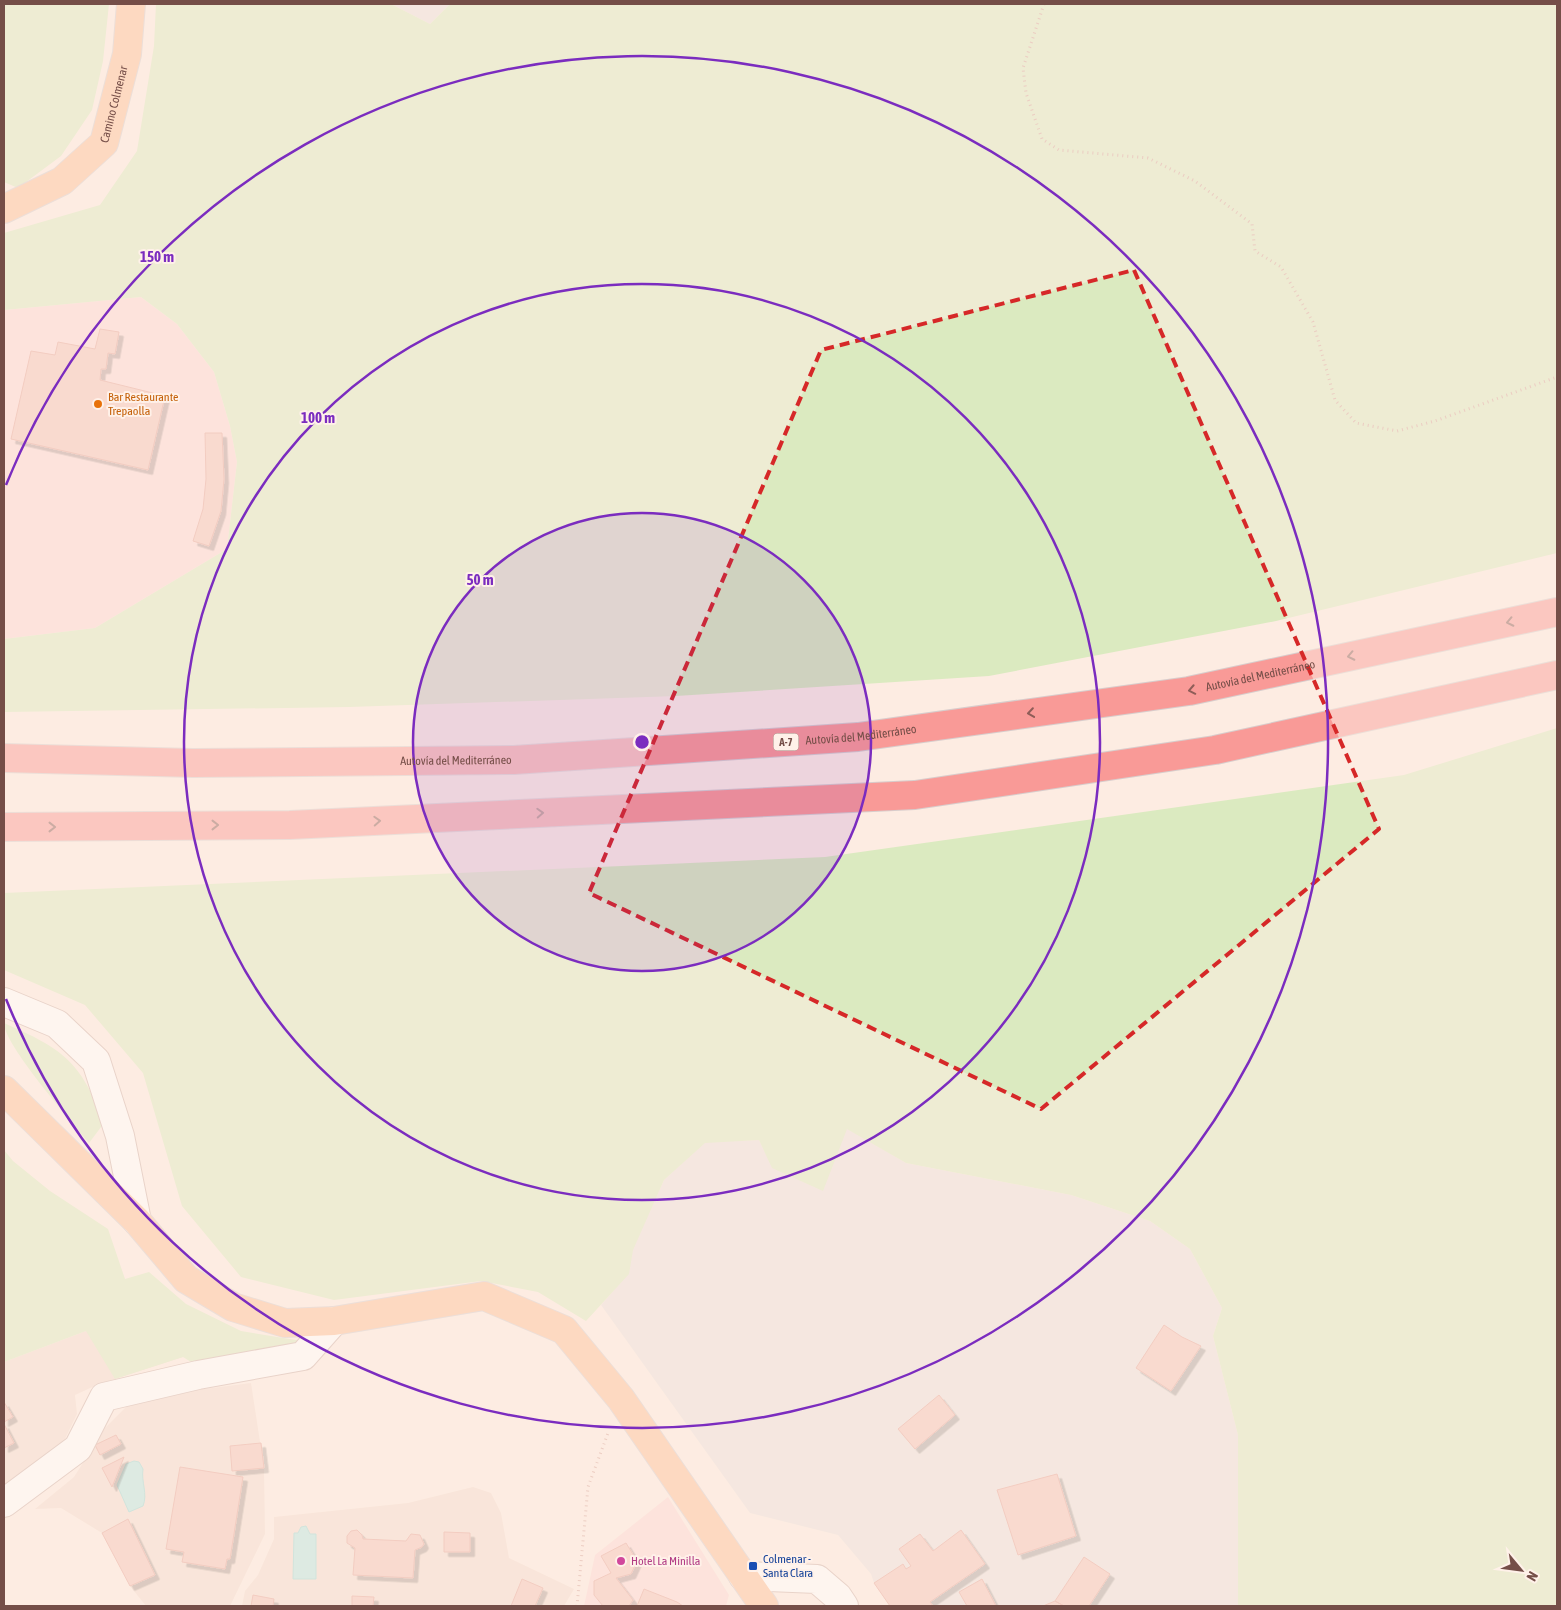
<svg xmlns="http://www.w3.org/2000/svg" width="1561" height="1610" font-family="'Asap Condensed',sans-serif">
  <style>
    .residential { fill: #f4dcd0 }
    .commercial { fill: #fdd8d5 }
    .industrial { fill: #ece1dd }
    .green { fill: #dbeac0 }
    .water { fill: #b6e7e3; stroke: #9cd9d4 }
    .building { fill: #f3c3b9; stroke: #e6a599; filter: url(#shadow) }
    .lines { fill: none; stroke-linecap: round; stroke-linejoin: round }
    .minor-casing { stroke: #d0b4ac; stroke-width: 30 }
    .major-casing { stroke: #d8cdcc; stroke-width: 30 }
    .highway-casing { stroke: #d8cdcc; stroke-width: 30 }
    .path { stroke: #d7a69c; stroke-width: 3; stroke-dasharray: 1 4; stroke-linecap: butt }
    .minor { stroke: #fff; stroke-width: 28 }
    .major { stroke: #fdc199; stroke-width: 28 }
    .highway { stroke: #f99a97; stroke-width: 28 }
    .oneway { stroke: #8f5d58 }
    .marked { fill: none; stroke: #d62828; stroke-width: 4; stroke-dasharray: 10 6; stroke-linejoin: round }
    .ring { fill: none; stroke: #7b2cbf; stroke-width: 2.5 }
    .food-dot { fill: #e8710a; stroke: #fff1e9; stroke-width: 2 }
    .hotel-dot { fill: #d1479c; stroke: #fff1e9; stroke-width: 2 }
    .transit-dot { fill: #1a4fb4; stroke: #fff1e9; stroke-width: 2 }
    .labels { text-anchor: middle; stroke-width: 4; stroke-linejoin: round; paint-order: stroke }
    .shield { fill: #fff1e9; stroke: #9e7f78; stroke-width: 1 }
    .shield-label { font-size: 11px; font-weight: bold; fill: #754e48 }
    .street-label { font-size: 12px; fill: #754e48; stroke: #fff1e9 }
    .food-label { font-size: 12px; fill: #c56008; stroke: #fff1e9; text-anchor: start }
    .transit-label { font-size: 12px; fill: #164399; stroke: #fff1e9; text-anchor: start }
    .hotel-label { font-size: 12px; fill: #b23c85; stroke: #fff1e9; text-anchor: start }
    .centre { fill: #7b2cbf; stroke: #fff1e9; stroke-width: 2.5 }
    .ring-label { font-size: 15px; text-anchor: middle; font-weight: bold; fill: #7b2cbf; stroke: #fff1e9; stroke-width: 4; stroke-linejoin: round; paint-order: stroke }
  </style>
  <defs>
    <filter id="shadow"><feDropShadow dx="4.5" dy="4.5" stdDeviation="0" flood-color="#0004"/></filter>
  </defs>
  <rect width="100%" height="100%" fill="#fdece2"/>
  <path class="residential" d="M86,1331L183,1357L99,1384L75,1395L77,1414L60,1449L4,1486V1362Z
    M251,1383L264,1468L265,1534L230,1606H146L130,1586L102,1533L61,1508L35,1509L74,1477L105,1428L135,1398Z
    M473,1487L491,1493L501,1513L509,1558L574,1589L564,1606H242L245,1591L258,1575L274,1539V1517L408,1503Z"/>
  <path class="commercial" d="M141,297L177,324L214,372L230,426L237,462L227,549L95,628L4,639V310Z
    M668,1497L729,1595L726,1606H584L595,1555Z"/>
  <path class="industrial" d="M391,4H450L430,24Z
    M847,1128L906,1163L1071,1195L1150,1221L1190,1249L1222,1308L1213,1336L1238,1435V1606H890L874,1583L871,1574L838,1535L750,1513L601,1305L628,1274L632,1250L664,1180L705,1142L759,1140L773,1168Z"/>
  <path class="green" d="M4,4H109L103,61L92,110L61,156L18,188L4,182Z
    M156,4H391L430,24L450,4H1557V553L1276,621L989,676L676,696L349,707L4,712V639L95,628L227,549L237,462L230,426L214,372L177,324L141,297L4,310V233L100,205L137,151L154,46Z
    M1557,728V1606H1238V1435L1213,1336L1222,1308L1190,1249L1150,1221L1071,1195L906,1163L847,1129L823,1191L772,1168L759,1140L705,1143L664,1180L633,1250L629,1274L586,1321L538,1292L481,1281L334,1300L241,1277L182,1206L143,1073L85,1005L4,970V893L825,857L1404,775Z
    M4,1023C63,1049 81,1061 104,1123L89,1143C72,1122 4,1045 4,1023Z
    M4,1150L13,1161L50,1191L108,1229L125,1279L149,1272L186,1304L241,1331L302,1341L196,1365L183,1357L115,1379L86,1331L4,1362Z"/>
  <path class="water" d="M134,1461L139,1462L143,1469C141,1482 148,1494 143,1506L129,1512L117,1485L126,1464Z
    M306,1526L310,1534H316V1579H293L294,1533H298L301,1527Z"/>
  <path class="building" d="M100,329L119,332L115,354L108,353L106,369H101L100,380L165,396L148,470L11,439L31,351L55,355L58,342L95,349Z
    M205,433H222L224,479L221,511L209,546L193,541L203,509L206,479Z
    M1164,1325L1182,1337L1201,1346L1171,1391L1136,1368Z
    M939,1395L955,1415L915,1449L898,1429Z
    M4,1402L13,1417L4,1422Z
    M4,1424L14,1443L4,1448Z
    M116,1435L121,1444L100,1455L95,1445Z
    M261,1443L264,1468L232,1471L230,1446Z
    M124,1457L112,1487L102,1468Z
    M180,1467L243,1477L230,1559H227L225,1569L182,1562L184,1552L166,1549Z
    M1057,1474L1076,1536L1018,1555L997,1490Z
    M128,1519L155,1575L130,1586L102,1533Z
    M357,1530L362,1535L363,1539L406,1541L411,1534L420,1535L424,1544L422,1547L415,1550L413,1578L353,1575L355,1548L347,1543V1536L351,1531Z
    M961,1530L985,1564L930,1602L933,1606H890L874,1583L903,1564L906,1569L911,1566L899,1549L920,1534L933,1551Z
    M444,1532L470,1533V1552H444Z
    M626,1543L637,1561L631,1574L616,1578L633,1600L629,1606H603L594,1595V1581L611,1573L601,1556Z
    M1084,1557L1110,1574L1089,1606H1064L1055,1601Z
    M522,1579L543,1588L535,1606H511Z
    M982,1579L996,1606H967L959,1592Z
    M644,1589L677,1602L683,1606H637Z
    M253,1595L274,1599L273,1606H251Z
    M352,1596L374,1597L373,1606H352Z
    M1055,1601L1064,1606H1043Z"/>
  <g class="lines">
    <defs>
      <path id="minor" d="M4,1002L57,1024L96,1061L120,1136L137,1221
        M4,1503L78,1448L104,1397L198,1375L303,1356L334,1321
        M743,1576L817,1579L838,1597L844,1606"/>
      <g id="major">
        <path id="s1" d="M4,209L62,181L104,143L127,54L131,4"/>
        <path d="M4,1090L137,1221L186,1279L233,1307L285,1323L334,1321L484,1296L564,1330L621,1399L764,1606"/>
      </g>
      <g id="highway">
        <path id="s2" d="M4,758L193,763L514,760L858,737L1189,691L1557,612"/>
        <path d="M4,827L290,825L915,795L1215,750L1557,675"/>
      </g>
    </defs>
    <use href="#minor" class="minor-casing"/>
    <use href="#major" class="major-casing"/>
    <use href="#highway" class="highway-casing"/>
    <path class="path" d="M1044,4L1023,68L1026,93L1042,139L1059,150L1148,158L1195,181L1252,224L1255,251L1281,267L1313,322L1335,400L1356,423L1397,431L1435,421L1557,377
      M577,1606L588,1487L608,1433"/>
    <use href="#minor" class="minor"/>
    <use href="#major" class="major"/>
    <use href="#highway" class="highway"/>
  </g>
  <defs><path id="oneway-chevron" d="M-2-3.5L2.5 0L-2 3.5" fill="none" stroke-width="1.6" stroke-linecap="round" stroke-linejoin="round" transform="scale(1.25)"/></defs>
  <g class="oneway">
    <use href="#oneway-chevron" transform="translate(1510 622) rotate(168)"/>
    <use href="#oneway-chevron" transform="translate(1351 656) rotate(168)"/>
    <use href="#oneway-chevron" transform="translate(1192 690) rotate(169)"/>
    <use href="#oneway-chevron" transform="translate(1031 713) rotate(172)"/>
    <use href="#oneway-chevron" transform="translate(540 813) rotate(-3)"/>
    <use href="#oneway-chevron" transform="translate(377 821) rotate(-3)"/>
    <use href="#oneway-chevron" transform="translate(215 825)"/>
    <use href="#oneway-chevron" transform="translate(52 827)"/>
  </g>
  <path d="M0 0H1561V1610H0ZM1134,270L1379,829L1041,1109L589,893L821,350Z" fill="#fdece2" fill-opacity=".55" fill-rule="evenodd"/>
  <path class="marked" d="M1134,270L1379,829L1041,1109L589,893L821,350Z"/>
  <circle cx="642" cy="742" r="229" fill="#7b2cbf" fill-opacity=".12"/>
  <g class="ring">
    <circle cx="642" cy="742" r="229"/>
    <circle cx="642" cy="742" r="458"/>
    <path d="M6 485A686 686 0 1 1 6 999"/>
  </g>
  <circle class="food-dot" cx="98" cy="404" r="5"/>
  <circle class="hotel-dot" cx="621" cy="1561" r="5"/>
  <rect class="transit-dot" x="748" y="1561" width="10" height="10" rx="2.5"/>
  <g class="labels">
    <rect class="shield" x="773.5" y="733.5" width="25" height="17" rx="4"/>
    <g class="shield-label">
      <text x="786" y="746">A-7</text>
    </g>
    <g class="street-label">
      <text dy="4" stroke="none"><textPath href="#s1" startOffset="161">Camino Colmenar</textPath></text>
      <text dy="4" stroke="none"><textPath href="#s2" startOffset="1262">Autovía del Mediterráneo</textPath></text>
      <text dy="4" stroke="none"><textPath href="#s2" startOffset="858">Autovía del Mediterráneo</textPath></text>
      <text dy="4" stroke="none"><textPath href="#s2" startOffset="452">Autovía del Mediterráneo</textPath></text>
    </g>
    <g class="food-label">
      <text x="108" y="401">Bar Restaurante<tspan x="108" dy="14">Trepaolla</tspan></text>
    </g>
    <g class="transit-label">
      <text x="763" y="1563">Colmenar -<tspan x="763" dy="14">Santa Clara</tspan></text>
    </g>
    <g class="hotel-label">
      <text x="631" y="1565">Hotel La Minilla</text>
    </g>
  </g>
  <circle cx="642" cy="742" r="8" class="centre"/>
  <g class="ring-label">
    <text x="157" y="262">150 m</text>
    <text x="318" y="423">100 m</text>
    <text x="480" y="585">50 m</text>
  </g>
  <rect width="1561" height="1610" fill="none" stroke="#754e48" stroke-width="10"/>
  <g transform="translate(1521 1570) rotate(119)" stroke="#fff1e9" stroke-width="4" paint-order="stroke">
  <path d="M0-4L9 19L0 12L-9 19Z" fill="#754e48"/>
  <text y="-8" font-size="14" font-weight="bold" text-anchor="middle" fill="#754e48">N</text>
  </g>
</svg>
